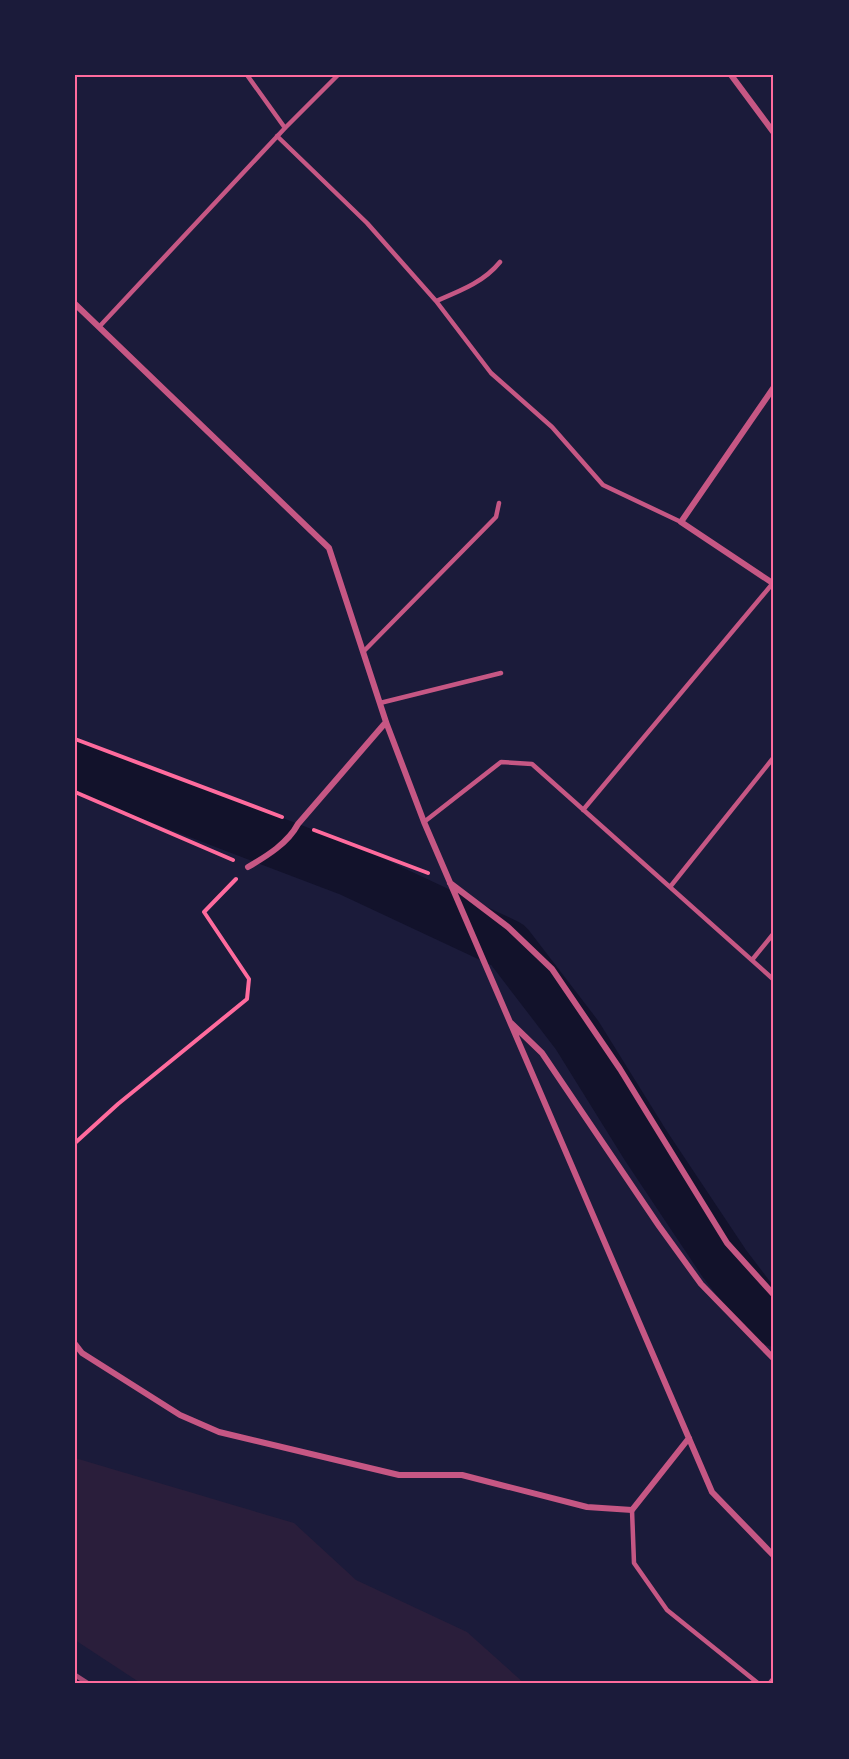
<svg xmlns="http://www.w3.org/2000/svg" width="849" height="1759" font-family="'Archivo Narrow',sans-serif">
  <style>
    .green { fill: #2a1e3b }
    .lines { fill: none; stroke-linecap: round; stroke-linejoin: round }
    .river { stroke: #12122b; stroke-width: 51 }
    .path { stroke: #ff6b9d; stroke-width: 4 }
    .service { stroke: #c65784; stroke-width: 4.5 }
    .minor { stroke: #c65784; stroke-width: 6 }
    .rail { stroke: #a44b75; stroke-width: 4.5 }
    .neatline { fill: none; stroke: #ff6b9d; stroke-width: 2 }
  </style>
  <rect width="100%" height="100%" fill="#1b1b3a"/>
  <path class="green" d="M75,1458L294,1523L356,1580L467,1632L525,1684H142L75,1640Z"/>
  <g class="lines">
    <path class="river" d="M75,766L350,871L508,945L577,1035L646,1146L724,1263L761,1312L774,1321"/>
    <path class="path" d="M75,739L282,817
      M75,792L233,860
      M314,830L428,873
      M75,1143L118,1104L247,999L249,979L204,912L236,879"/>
    <path class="service" d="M247,75L285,128
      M277,136L367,223L436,301L491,373L552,427L603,485L681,522
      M436,301C460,291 484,282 500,262
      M99,327L285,128L338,75
      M364,651L496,517L499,503
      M380,703L501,673
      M583,810L773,583
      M424,822L501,762L532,764L774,980
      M670,887L774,757
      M752,960L774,933
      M632,1510L634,1563L667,1610L759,1684
      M769,1684L774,1678"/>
    <path class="minor" d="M731,75L774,133
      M75,304L329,548L386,722L424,822L712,1492L774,1556
      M774,387L681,522L774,584
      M248,867C267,856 288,843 298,824L386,722
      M450,883L508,927L552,969L620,1069L727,1243L774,1295
      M511,1023L542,1053L659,1226L701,1284L774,1359
      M75,1344L82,1353L180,1415L219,1432L399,1475H462L587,1507L632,1510L689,1438"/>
    <path class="rail" d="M75,1675L89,1684"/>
  </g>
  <rect width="849" height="1759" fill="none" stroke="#1b1b3a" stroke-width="153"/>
  <rect x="76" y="76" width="696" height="1606" class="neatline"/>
</svg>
